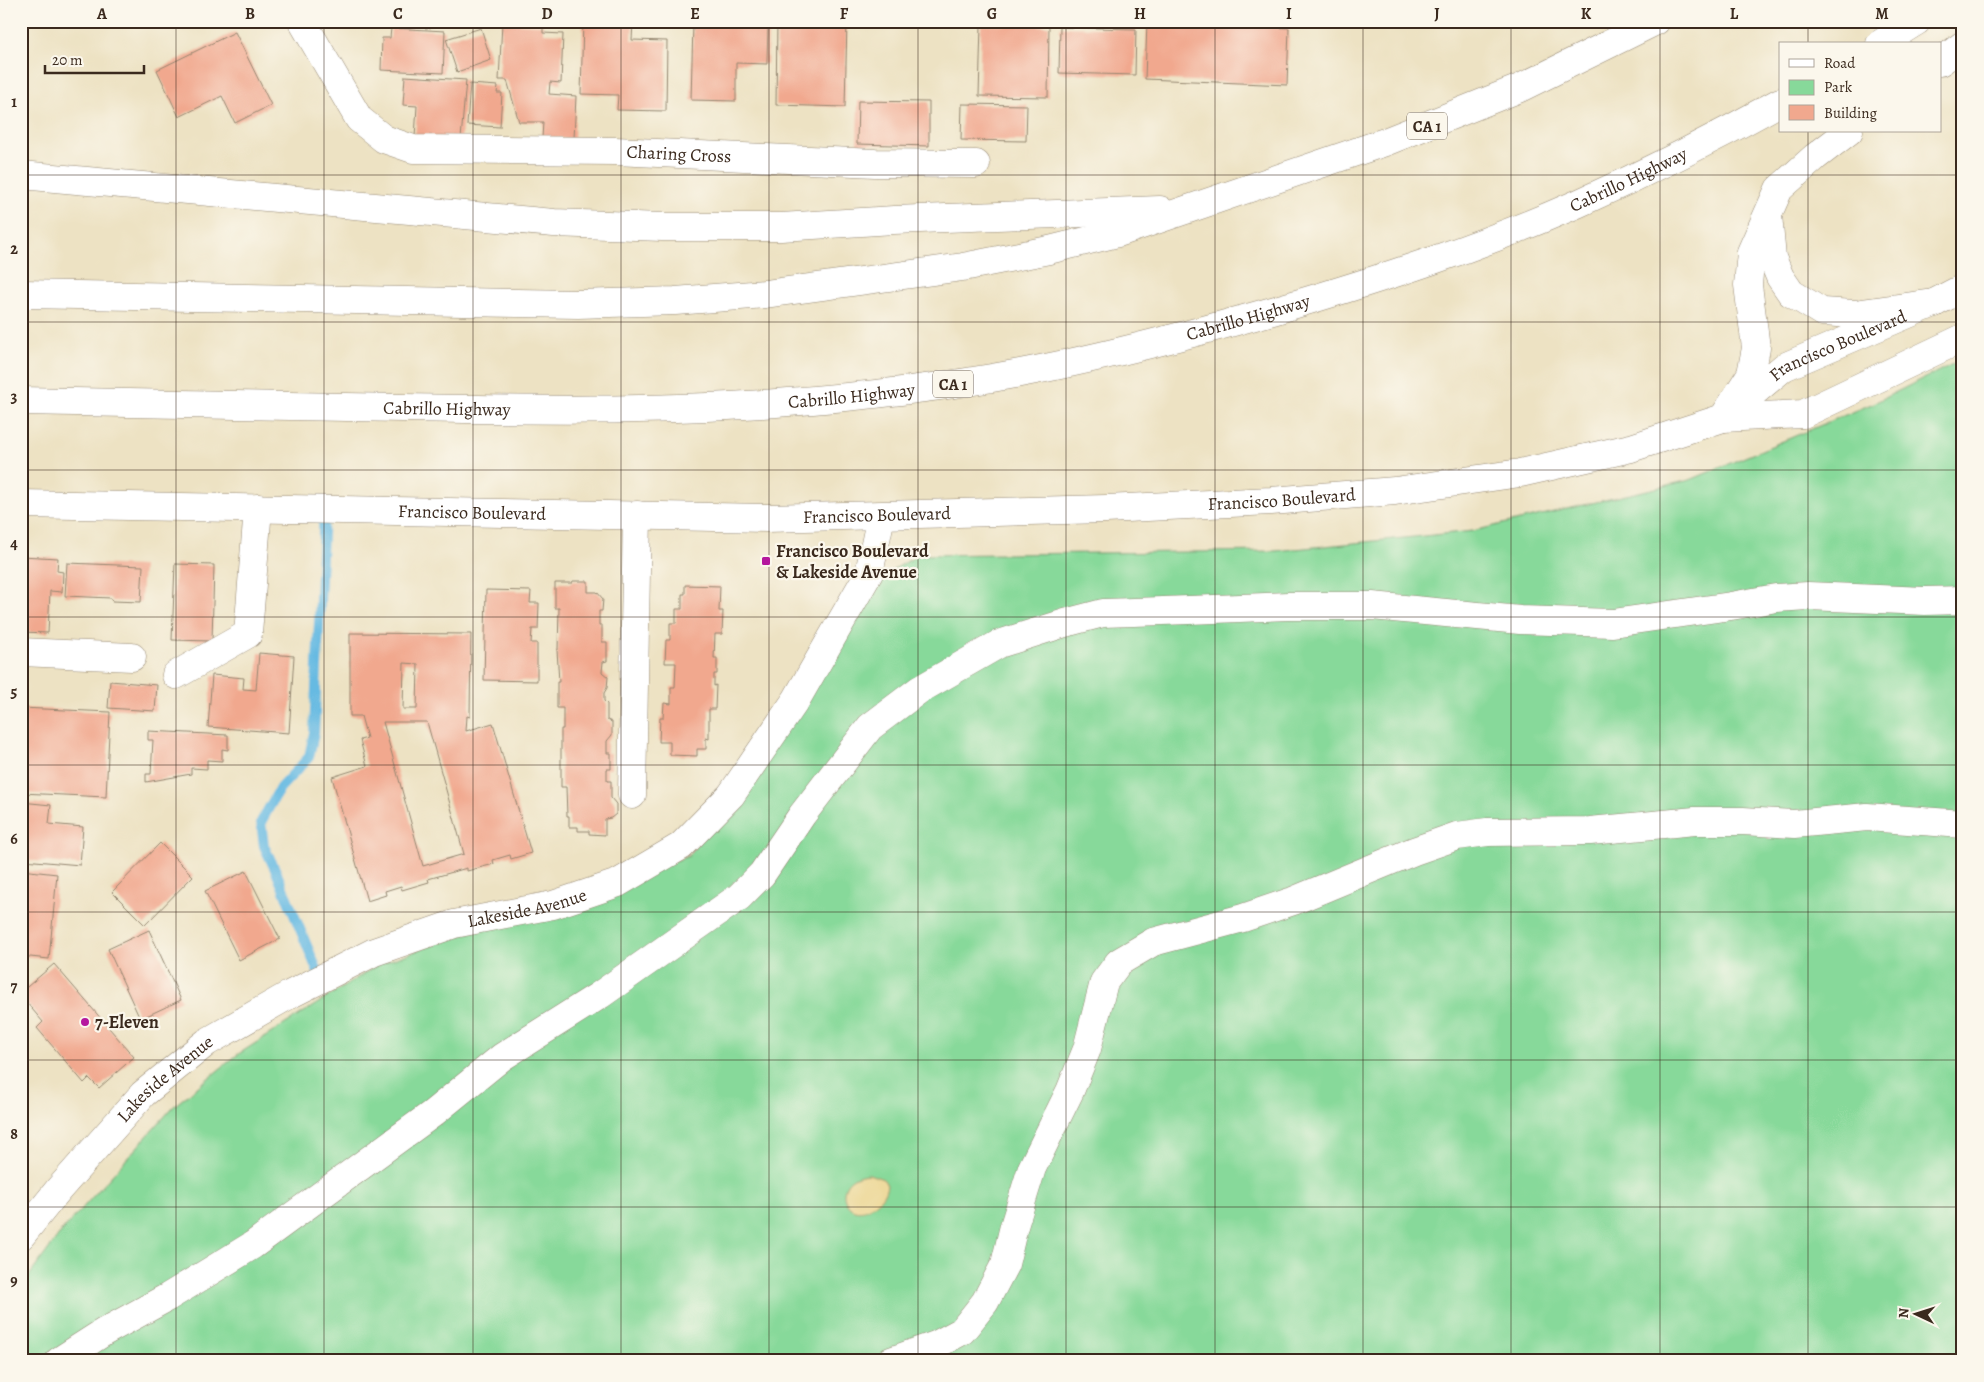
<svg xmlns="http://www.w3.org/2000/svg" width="1984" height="1382" font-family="Alegreya,serif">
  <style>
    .green { fill: #87d99a; stroke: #61825c }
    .sand { fill: #eeda9e; stroke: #94825e }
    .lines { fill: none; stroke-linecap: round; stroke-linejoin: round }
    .stream { stroke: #66bae2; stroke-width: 10 }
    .building { fill: #f1a88e; fill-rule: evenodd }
    .minor-casing { stroke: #948670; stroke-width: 29 }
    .highway-casing { stroke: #948670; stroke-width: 29 }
    .minor { stroke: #fff; stroke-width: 28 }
    .highway { stroke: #fff; stroke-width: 28 }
    .grid { fill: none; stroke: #3b2a1e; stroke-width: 1; stroke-opacity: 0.55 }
    .poi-dot { fill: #b5179e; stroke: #fbf7ec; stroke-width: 2 }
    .labels { text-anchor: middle; stroke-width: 4.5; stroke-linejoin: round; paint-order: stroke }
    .shield { fill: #fbf7ec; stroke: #75685c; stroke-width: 1 }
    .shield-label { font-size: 16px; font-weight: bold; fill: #3b2a1e }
    .street-label { font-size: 18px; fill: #3b2a1e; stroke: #fbf7ec }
    .poi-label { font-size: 18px; font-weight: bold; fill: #3b2a1e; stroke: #fbf7ec; text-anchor: start }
    .neatline { fill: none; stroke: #3b2a1e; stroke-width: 2 }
    .grid-label { font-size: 16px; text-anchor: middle; font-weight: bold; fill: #3b2a1e }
  </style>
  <rect width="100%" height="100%" fill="#fbf7ec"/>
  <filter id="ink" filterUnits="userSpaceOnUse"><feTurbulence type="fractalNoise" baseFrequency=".02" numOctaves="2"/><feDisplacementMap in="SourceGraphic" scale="10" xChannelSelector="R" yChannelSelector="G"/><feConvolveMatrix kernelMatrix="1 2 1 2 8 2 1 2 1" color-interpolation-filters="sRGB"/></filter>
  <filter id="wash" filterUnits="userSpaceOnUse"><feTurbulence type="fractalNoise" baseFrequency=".0096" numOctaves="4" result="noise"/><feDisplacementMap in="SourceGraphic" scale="20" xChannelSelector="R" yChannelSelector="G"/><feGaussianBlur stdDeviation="1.12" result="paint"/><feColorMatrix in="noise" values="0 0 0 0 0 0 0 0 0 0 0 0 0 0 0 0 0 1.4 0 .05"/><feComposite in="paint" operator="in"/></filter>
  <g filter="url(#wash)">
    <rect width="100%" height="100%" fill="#ede2c3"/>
    <path class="green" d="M1963,359V1361H21V1287L62,1231L174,1106L237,1055L379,964L689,856L881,577L918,555L1275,551L1473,531L1690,480L1874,403Z"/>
    <path class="sand" d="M869,1174L883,1179L887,1184C886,1193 881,1199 875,1204C844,1229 827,1176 869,1174Z"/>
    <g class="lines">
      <path class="stream" d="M320,977L275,869L264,846L261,822L280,788L309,757L314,733L324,511"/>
    </g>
    <g id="blocks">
      <path class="building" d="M583,21L633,22L632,40L667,41L666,111L617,110L618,95L581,94Z
        M777,21H847L845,107L776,105Z
        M1147,22L1289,28L1287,85L1145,79Z
        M502,23L543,25V33L563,34L561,83L550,82L549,94L576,96L574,139L542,138L543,122H519L507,80H499Z
        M693,23L768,24L767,64L736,63V101L691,100Z
        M981,25L1049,26L1048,97L979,96Z
        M1060,27L1136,29L1135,75L1059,73Z
        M391,28L445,31L443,73L381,70L382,38H390Z
        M481,28L491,60L457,72L446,39Z
        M235,32L271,105L235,123L222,96L179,117L157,70Z
        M405,76L466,80L461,139L415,137L417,106L403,105Z
        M470,84L498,86L497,93H502L500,127L467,125Z
        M858,101L929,102V146L857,144Z
        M962,104L1027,105L1026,141L961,140Z
        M21,556L58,558L57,571L63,572L62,592L50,591L48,633L21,632Z
        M67,563L143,566L141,602L112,601L111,598L65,596Z
        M175,564L214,565L212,641L172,640Z
        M573,581H588V592H597L603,599L602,611H599V625H602V642H607V661L603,662L602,672L608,677L607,688L604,693V701L607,704V720L612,722V735L607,741V753H611V769H607V781H611V798L616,804V814L611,818L605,819V835L589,834V831H578V827H569V816H567L566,787H561V729H563V708H557V682H559L557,650H558L559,608H555V583H572Z
        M685,585L720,586L719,611H723L722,634H715L714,658H717V674H714V686L716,685L715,709H709V739L706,738V749H697V756L670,755V742H659L660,718H663L664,703L671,704V687H675L676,663H665L666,640H670V623H676V609H682V594H685Z
        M486,590L531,591L530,603H539L538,629H532L531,643H537V681L484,680Z
        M350,633L471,634L470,717L467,716L466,731L493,723L531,853L511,859L510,855L493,860L494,864L467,871V868L428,879L429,882L402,890L401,886L385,891L386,895L367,901L332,777L367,766L360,740L367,738L361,716H350ZM404,663L418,664L417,709H403ZM383,722H427L464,854L423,866Z
        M259,653L294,656L289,733L208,727L212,675L244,678L243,689L256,690Z
        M110,681L157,685L155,711L108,708Z
        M21,708L110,712L106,797L21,793Z
        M148,731L228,735V750L222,749V761L207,760V769L191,768V774L146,782V774H151L153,740H148Z
        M21,802L51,805L49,824L83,827L80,865L24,860L26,847L21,846L23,825H21Z
        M160,843L193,876L145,925L112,892Z
        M21,870L57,874L49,959L21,956Z
        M246,871L280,939L239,960L205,891Z
        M149,930L181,1000L140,1019L108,949Z
        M54,964L134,1057L99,1088L89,1078L84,1083L37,1028L43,1022L21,996V992Z"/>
    </g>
  </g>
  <g filter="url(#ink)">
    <use href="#blocks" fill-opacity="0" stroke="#948670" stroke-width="1"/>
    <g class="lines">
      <defs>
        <g id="minor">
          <path id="s1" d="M302,21L359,119L384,139L413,149L615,151L875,163L976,164"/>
          <path id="s2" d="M1728,414L1784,367L1934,303L1963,288"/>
          <path id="s3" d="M21,504L767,518L1106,509L1271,501L1395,491L1520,473L1631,448L1723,418L1803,414L1963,338"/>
          <path d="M21,652L132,657"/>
          <path d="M176,675L248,634L258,508"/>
          <path d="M632,795L637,515"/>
          <path id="s4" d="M21,1236L59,1189L143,1094L207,1042L289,995L374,952L454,924L553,905L618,883L681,846L731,795L796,700L869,573L881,516"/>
          <path d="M59,1361L104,1332L168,1297L253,1245L432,1114L502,1057L600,995L739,897L762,874L802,815L870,727L919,690L999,644L1065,623L1103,613L1163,611L1288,606H1372L1520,620L1613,623L1731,606L1776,598L1808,596L1925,601L1963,600"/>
          <path d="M891,1361L936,1345L962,1331L985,1302L1005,1264L1014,1226L1032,1168L1070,1091L1087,1049L1104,982L1119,962L1153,942L1243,918L1293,901L1414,851L1457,836L1487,832L1590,831L1695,821H1743L1794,824L1867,817L1963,824"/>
        </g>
        <g id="highway">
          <path d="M1880,44L1917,21"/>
          <path d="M1940,62L1963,45"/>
          <path d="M21,175L554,223L662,227H781L894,220L1160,210"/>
          <path d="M1768,215L1772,258L1780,277L1791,293L1822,312L1854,314L1934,303"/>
          <path d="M21,294L578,304L675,301L765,294L963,267L1049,250L1118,233L1385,142L1520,88L1656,21"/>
          <path id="s5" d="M21,401C149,403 276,406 403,408C528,410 652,412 776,403C858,397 940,388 1020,373C1106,357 1192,334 1276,310C1378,280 1480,247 1577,204C1646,173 1714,139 1780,102"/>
          <path d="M1723,418L1751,374L1756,348L1748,285L1751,252L1779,189L1815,157L1849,131"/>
        </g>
      </defs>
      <use href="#minor" class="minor-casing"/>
      <use href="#highway" class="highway-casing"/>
      <use href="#minor" class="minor"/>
      <use href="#highway" class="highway"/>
    </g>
  </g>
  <path class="grid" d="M176,21V1361M324,21V1361M473,21V1361M621,21V1361M769,21V1361M918,21V1361M1066,21V1361M1215,21V1361M1363,21V1361M1511,21V1361M1660,21V1361M1808,21V44M1808,131V1361M21,175H1963M21,322H1963M21,470H1963M21,617H1963M21,765H1963M21,912H1963M21,1060H1963M21,1207H1963"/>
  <g class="poi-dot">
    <rect x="761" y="556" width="10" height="10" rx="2.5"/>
    <circle cx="85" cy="1022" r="5"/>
  </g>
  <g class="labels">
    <g class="shield">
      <rect x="1407" y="112.5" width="40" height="27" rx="4"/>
      <rect x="933" y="370.5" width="40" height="27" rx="4"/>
    </g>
    <g class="shield-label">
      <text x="1427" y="132">CA 1</text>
      <text x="953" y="390">CA 1</text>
    </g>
    <g class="street-label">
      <text dy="6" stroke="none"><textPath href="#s1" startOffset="442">Charing Cross</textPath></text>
      <text dy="6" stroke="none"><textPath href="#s5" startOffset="1641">Cabrillo Highway</textPath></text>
      <text dy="6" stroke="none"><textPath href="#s5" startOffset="1236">Cabrillo Highway</textPath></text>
      <text dy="6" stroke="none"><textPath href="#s2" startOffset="131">Francisco Boulevard</textPath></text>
      <text dy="6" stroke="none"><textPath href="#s5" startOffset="831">Cabrillo Highway</textPath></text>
      <text dy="6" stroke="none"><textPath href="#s5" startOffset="426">Cabrillo Highway</textPath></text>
      <text dy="6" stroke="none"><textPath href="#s3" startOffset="1261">Francisco Boulevard</textPath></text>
      <text dy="6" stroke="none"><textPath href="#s3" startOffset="451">Francisco Boulevard</textPath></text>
      <text dy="6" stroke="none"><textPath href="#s3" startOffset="856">Francisco Boulevard</textPath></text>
      <text dy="6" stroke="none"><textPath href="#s4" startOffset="619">Lakeside Avenue</textPath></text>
      <text dy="6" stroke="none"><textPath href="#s4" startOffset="214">Lakeside Avenue</textPath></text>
    </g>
    <g class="poi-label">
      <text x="776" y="557">Francisco Boulevard<tspan x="776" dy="21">&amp; Lakeside Avenue</tspan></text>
      <text x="95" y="1028">7-Eleven</text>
    </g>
  </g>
  <rect width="1984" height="1382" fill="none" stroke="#fbf7ec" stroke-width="55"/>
  <rect x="1779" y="42" width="162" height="90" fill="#fbf7ec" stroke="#aea59a"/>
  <rect x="1789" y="59" width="25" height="8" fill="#ffffff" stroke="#aea59a"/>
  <text x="1824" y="68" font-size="15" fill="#3b2a1e">Road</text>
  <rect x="1789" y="80" width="25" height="15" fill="#87d99a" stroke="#aea59a"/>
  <text x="1824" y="92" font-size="15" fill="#3b2a1e">Park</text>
  <rect x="1789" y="105" width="25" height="15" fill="#f1a88e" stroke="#aea59a"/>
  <text x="1824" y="118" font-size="15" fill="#3b2a1e">Building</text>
  <g transform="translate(1916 1314) rotate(274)" stroke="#fbf7ec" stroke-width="4" paint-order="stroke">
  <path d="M0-4L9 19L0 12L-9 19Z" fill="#3b2a1e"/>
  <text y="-8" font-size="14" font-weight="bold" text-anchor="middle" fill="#3b2a1e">N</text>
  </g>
  <path d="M45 65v8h99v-8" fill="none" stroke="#3b2a1e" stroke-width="2.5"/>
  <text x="52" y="65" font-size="15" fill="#3b2a1e" stroke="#fbf7ec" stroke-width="4" paint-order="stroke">20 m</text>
  <rect x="28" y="28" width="1928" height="1326" class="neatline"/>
  <g class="grid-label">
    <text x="102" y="19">A</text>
    <text x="250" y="19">B</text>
    <text x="398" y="19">C</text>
    <text x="547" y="19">D</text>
    <text x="695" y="19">E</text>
    <text x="844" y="19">F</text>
    <text x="992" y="19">G</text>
    <text x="1140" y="19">H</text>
    <text x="1289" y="19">I</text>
    <text x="1437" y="19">J</text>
    <text x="1586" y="19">K</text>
    <text x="1734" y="19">L</text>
    <text x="1882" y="19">M</text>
    <text x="14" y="107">1</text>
    <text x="14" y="254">2</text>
    <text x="14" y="402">3</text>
    <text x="14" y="549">4</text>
    <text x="14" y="697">5</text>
    <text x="14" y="844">6</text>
    <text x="14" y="992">7</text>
    <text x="14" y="1139">8</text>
    <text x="14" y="1286">9</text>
  </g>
</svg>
